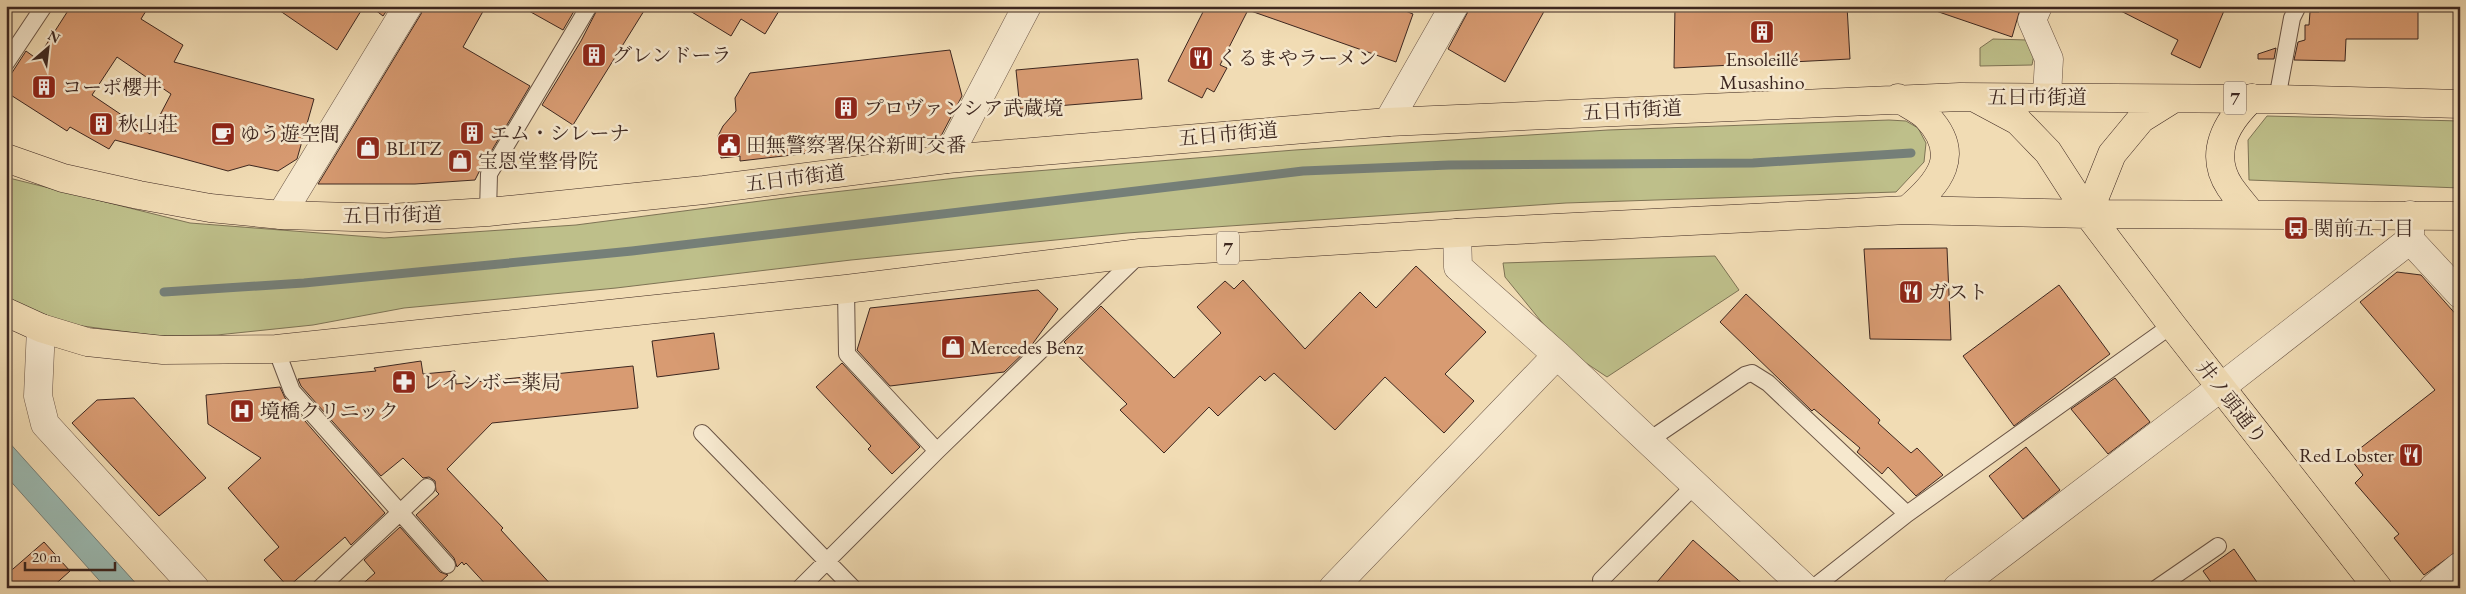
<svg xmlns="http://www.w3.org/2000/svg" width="2466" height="594" font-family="'EB Garamond','Noto Serif JP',serif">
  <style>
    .green { fill: #bebf8a; stroke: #7e7355 }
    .water { fill: #9bbab2; stroke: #757f78 }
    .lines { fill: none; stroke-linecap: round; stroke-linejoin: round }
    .stream { stroke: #757f78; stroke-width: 9 }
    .building { fill: #d89b72; stroke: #3d2720; fill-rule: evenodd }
    .lane-casing { stroke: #6a5445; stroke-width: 18 }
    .street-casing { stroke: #6a5445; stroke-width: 29 }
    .primary-casing { stroke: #3d2720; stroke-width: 29 }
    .lane { stroke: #f6e8ce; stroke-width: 16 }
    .street { stroke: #f6e8ce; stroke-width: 28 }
    .primary { stroke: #f1dcb4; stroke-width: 28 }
    .labels { text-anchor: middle; stroke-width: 5; stroke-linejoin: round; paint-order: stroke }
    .shield { fill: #f6e8ce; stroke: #746154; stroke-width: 1 }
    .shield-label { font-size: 19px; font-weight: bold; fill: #3d2720 }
    .poi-label { font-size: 20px; fill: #3d2720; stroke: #f6e8ce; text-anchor: start }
    .street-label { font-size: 20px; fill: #3d2720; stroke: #f6e8ce }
  </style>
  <rect width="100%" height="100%" fill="#f1dcb4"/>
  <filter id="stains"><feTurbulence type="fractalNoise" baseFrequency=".004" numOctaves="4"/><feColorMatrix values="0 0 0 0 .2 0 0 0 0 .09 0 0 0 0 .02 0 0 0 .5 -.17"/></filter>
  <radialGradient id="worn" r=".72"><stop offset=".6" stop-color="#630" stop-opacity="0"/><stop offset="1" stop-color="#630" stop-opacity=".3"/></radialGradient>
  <path class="green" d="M1993,39L2027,40L2035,50L2032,65L1980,66V48Z
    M2267,116L2460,121V188L2249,180L2248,140Z
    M1889,120L1906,121L1918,128L1926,143L1924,162L1896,192L1566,203L1127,233L851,260L616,288L404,308L313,325L217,335L160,336L97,328L40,320L6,306V181L9,178L190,223L384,238L576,225L799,196L974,176L1295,150L1608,130Z
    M1715,256L1739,290L1607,377L1562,347L1505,277L1503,263Z"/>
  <path class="water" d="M6,439L140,588H106L6,476Z"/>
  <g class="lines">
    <path class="stream" d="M164,292L304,283L632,251L1303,171L1449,165L1753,163L1911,153"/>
  </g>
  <path class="building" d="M71,6H149L141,19L183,45L174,62L314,99L297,159L278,171L249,165L228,171L115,140L109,149L70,127L67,131L6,92V82L26,51L37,59ZM117,57L171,94L150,134L92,95Z
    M273,6H364L337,50Z
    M370,6H390L383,16Z
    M424,6H486L463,47L530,86L479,172L475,180L415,184H318L421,14Z
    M520,6H577L563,30Z
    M599,6H647L573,125L542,105L581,41Z
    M682,6H782L765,34L741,19L731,36Z
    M1206,6H1393L1413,14L1396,62L1248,10L1220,65L1227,68L1214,92L1207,88L1202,98L1168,81Z
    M1471,6H1547L1505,82L1448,49Z
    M1675,6H1847L1850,59L1674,68Z
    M1934,6H2021L2012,37L1933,10Z
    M2111,6H2226L2200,68L2171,54L2178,40Z
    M2319,6H2418V39H2346L2345,61L2294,60L2298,42L2305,40V25H2309L2310,12H2319Z
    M2276,48L2274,59H2258V54Z
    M950,50L962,96L940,138L740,161V156L721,158L718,136L723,126L736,111L735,98L750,73Z
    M1138,59L1142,99L1020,109L1016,70Z
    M1947,248L1951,340L1870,339L1864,249Z
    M1416,266L1486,332L1445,374L1474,401L1444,433L1385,377L1335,430L1274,373L1265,381L1260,376L1218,416L1209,407L1164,453L1120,410L1127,404L1064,342L1101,306L1174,378L1221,333L1197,307L1225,281L1234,289L1243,280L1305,349L1360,292L1376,308Z
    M2397,272L2421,275L2460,319V549L2424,575L2394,538L2399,534L2355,483L2363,475L2349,457L2435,390L2360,302Z
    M2059,285L2110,354L2014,426L1963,356Z
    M1038,290L1058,309L1031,346L1004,372L890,386L857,350L870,308Z
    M1746,294L1880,420L1878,423L1911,453L1917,448L1943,475L1916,496L1888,467L1882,474L1857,452L1860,448L1814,409L1812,411L1720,322Z
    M714,333L719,369L657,377L652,341Z
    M421,361L423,374L455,371L456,384L633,366L638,408L492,423L447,469L503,528L501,530L554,588H489L466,563L464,565L462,562L457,567L454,558L416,515L439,494L436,491L435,481L429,477L423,478L403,458L381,476L301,386L298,379L376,371L374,368Z
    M842,363L920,447L892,474L868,449L871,446L816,387Z
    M2115,378L2150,422L2108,454L2071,409Z
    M280,387L285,398L385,513L351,545L345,537L288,587L264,560L279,547L228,488L261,458L208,424L206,395Z
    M134,398L206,478L159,516L72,423L97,400Z
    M2026,447L2060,490L2023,519L1989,476Z
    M400,527L440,572L448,575L434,588H358L375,573L364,560Z
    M1693,540L1747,588H1652Z
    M44,542L70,571L51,588H6V575Z
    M2234,549L2261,588H2215L2203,571Z"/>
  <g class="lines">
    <defs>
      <path id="lane" d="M6,63L44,6
        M2277,99L2292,18L2298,6
        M488,212L489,174L589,6
        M846,289L847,354L937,451
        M276,349L292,391L447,565
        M702,433L853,588
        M1648,441L1745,375L1752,373L1768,383L1907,514
        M1601,580L1695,485
        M320,588L427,487
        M800,588L937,451L1139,255
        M1813,588L1907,514L2172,325
        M2157,588L2218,546"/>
      <path id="street" d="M2038,6L2032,20L2049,59L2047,96
        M1388,122L1454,6
        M947,159L1027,6
        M281,215L408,6
        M1457,233L1458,267L1557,355L1805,588
        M2410,240L2460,294
        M41,328L38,396L45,424L195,588
        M1333,588L1557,355
        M1957,588L2220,388L2410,240V215
        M2433,588L2460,566"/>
      <path id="primary" d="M1898,98C1907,104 1920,110 1927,117C1963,155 1939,183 1907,210
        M2252,98C2226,122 2208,154 2230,187C2237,197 2245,206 2252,215
        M1977,99L2018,121L2048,152L2088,214L2172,325L2378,588
        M6,158L63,178L139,195L210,208L281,215L389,218L488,212L704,190L947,159L1388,122L1960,97L2277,99L2460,104
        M2088,214L2112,154L2141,119L2173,99
        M6,312L41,328L87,342L163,350L276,349L846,289L1140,253L1457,233L1907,210L2088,214L2460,216"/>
    </defs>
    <use href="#lane" class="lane-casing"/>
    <use href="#street" class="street-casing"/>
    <use href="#primary" class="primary-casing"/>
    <use href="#lane" class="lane"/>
    <use href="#street" class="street"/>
    <use href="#primary" class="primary"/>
  </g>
  <defs>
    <symbol id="building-square" viewBox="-11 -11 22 22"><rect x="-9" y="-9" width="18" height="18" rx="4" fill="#8f2418" stroke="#f6e8ce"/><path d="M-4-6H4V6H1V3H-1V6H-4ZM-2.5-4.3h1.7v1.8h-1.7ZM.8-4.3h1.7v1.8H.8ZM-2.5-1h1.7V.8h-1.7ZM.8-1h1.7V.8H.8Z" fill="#fff"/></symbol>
    <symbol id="restaurant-square" viewBox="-11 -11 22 22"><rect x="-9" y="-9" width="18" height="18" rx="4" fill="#8f2418" stroke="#f6e8ce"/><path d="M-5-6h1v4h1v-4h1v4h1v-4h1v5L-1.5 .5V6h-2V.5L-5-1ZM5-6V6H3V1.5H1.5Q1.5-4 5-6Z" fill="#fff"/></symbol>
    <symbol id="cafe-square" viewBox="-11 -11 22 22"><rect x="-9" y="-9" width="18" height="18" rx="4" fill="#8f2418" stroke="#f6e8ce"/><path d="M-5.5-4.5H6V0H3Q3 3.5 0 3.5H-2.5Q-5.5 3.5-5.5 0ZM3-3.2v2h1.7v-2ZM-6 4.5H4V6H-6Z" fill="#fff"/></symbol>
    <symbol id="civic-square" viewBox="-11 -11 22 22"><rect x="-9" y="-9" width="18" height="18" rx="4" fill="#8f2418" stroke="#f6e8ce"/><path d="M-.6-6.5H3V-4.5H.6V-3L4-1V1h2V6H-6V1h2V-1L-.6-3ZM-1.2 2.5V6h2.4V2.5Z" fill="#fff"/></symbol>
    <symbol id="shop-square" viewBox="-11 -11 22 22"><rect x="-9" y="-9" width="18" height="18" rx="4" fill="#8f2418" stroke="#f6e8ce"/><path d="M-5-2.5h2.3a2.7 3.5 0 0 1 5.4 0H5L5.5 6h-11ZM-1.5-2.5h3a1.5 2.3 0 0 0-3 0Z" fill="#fff"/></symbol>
    <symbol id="bus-square" viewBox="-11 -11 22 22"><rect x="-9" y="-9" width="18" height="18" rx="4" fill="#8f2418" stroke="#f6e8ce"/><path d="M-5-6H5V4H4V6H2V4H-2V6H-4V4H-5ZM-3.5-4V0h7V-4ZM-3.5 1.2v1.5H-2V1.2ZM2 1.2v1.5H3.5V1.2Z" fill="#fff"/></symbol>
    <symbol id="pharmacy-square" viewBox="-11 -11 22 22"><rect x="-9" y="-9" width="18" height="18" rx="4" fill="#8f2418" stroke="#f6e8ce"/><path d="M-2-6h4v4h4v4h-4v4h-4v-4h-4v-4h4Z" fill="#fff"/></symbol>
    <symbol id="hospital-square" viewBox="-11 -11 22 22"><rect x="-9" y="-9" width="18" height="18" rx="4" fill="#8f2418" stroke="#f6e8ce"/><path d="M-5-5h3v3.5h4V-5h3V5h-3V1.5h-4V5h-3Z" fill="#fff"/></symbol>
  </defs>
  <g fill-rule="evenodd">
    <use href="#building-square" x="1748" y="18" width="28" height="28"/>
    <use href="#building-square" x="580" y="41" width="28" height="28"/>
    <use href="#restaurant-square" x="1187" y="44" width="28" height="28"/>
    <use href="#building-square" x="30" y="73" width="28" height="28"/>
    <use href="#building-square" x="832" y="94" width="28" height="28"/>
    <use href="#building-square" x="87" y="110" width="28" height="28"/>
    <use href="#building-square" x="458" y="119" width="28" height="28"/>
    <use href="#cafe-square" x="209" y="120" width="28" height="28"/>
    <use href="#civic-square" x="715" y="131" width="28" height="28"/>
    <use href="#shop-square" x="354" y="134" width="28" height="28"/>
    <use href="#shop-square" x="446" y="147" width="28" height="28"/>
    <use href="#bus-square" x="2282" y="214" width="28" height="28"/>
    <use href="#restaurant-square" x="1897" y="278" width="28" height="28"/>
    <use href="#shop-square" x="939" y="333" width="28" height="28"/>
    <use href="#pharmacy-square" x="390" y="368" width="28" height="28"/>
    <use href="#hospital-square" x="228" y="397" width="28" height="28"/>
    <use href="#restaurant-square" x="2397" y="441" width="28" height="28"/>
  </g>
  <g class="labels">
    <g class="shield">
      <rect x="2224" y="81.5" width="22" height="33" rx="4"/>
      <rect x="1217" y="231.5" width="22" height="33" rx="4"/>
    </g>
    <g class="shield-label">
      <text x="2235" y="105">7</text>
      <text x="1228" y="255">7</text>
    </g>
    <g class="poi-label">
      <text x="612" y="62">グレンドーラ</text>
      <text x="1218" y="65">くるまやラーメン</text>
      <text x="1762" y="66" text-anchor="middle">Ensoleillé<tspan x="1762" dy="23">Musashino</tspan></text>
      <text x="62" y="94">コーポ櫻井</text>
      <text x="864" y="115">プロヴァンシア武蔵境</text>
      <text x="118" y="131">秋山荘</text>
      <text x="490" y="140">エム・シレーナ</text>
      <text x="240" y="141">ゆう遊空間</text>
      <text x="746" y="152">田無警察署保谷新町交番</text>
      <text x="386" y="155">BLITZ</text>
      <text x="478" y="168">宝恩堂整骨院</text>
      <text x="2314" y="235">関前五丁目</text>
      <text x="1928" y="299">ガスト</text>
      <text x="970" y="354">Mercedes Benz</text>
      <text x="422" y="389">レインボー薬局</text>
      <text x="260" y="418">境橋クリニック</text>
      <text x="2394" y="462" text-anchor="end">Red Lobster</text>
    </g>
    <g class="street-label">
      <text x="2037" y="104">五日市街道</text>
      <text transform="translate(1632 110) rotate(-3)" y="7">五日市街道</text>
      <text transform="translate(1228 134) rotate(-5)" y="7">五日市街道</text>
      <text transform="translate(795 178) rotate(-7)" y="7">五日市街道</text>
      <text transform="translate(392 215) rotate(-1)" y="7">五日市街道</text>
      <text transform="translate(2232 402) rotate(52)" y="7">井ノ頭通り</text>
    </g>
  </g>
  <rect width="2466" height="594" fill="none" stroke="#f1dcb4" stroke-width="25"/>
  <rect x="8" y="8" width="2451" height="579" fill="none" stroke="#3d2720" stroke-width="2.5"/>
  <rect x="12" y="12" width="2441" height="569" fill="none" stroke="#3d2720"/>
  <g transform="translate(48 48) rotate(28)" stroke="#f6e8ce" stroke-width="4" paint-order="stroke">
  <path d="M0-4L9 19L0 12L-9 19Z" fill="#3d2720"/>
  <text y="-8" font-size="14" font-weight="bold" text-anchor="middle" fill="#3d2720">N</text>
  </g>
  <path d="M25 562v8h90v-8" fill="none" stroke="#3d2720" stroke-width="2.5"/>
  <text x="32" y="562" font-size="15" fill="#3d2720" stroke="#f6e8ce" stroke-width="4" paint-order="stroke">20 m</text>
  <rect width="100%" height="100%" filter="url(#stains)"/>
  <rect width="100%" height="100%" fill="url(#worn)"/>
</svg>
